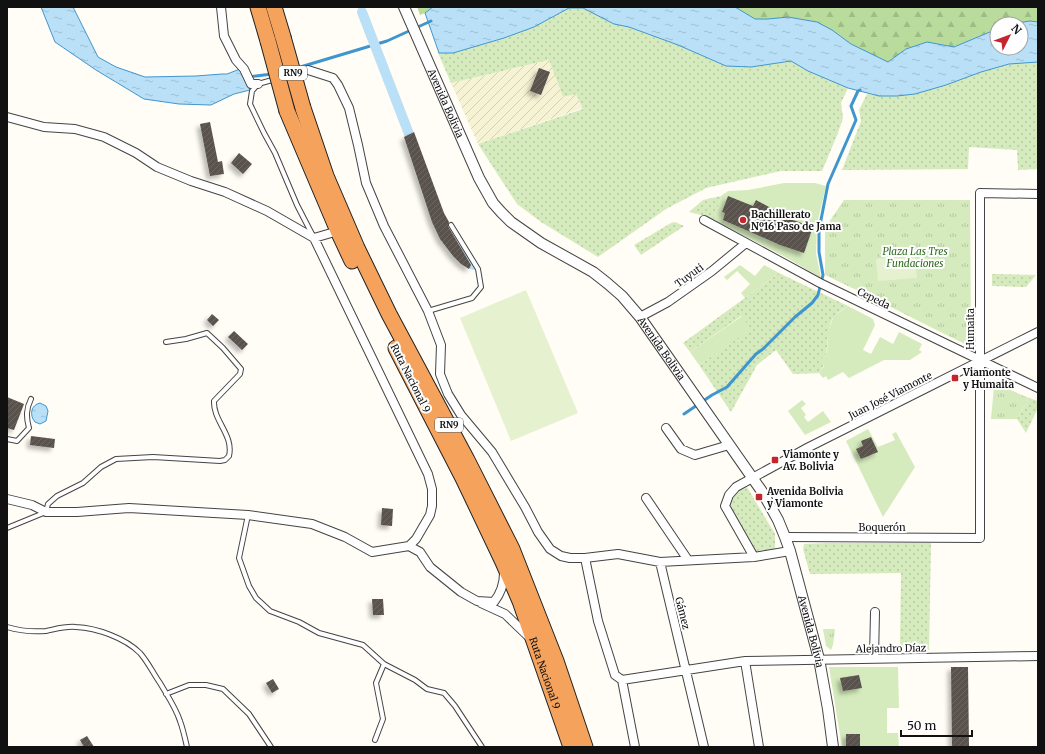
<svg xmlns="http://www.w3.org/2000/svg" width="1045" height="754" font-family="Merriweather,serif">
  <style>
    .farmland { fill: url(#farmland-furrows) }
    .grass { fill: url(#grass-dots) }
    .forest { fill: url(#forest-firs) }
    .park { fill: url(#park-tufts) }
    .garden { fill: #d5ebbd }
    .pitch { fill: #e6f2cf }
    .water { fill: url(#water-ripples); stroke: #3f96cf }
    .lines { fill: none; stroke-linecap: round; stroke-linejoin: round }
    .stream { stroke: #3f96cf; stroke-width: 3 }
    .canal { stroke: #b9e0f7; stroke-width: 10 }
    .building { fill: url(#building-hatch); filter: url(#shadow) }
    .service-casing { stroke: #444; stroke-width: 6 }
    .minor-casing { stroke: #444; stroke-width: 10 }
    .tertiary-casing { stroke: #444; stroke-width: 12 }
    .motorway-casing { stroke: #222; stroke-width: 17 }
    .service { stroke: #fff; stroke-width: 4 }
    .minor { stroke: #fff; stroke-width: 8 }
    .tertiary { stroke: #fff; stroke-width: 10 }
    .motorway { stroke: #f5a25d; stroke-width: 15 }
    .motorway-bridge-casing { stroke: #222; stroke-width: 17; stroke-linecap: butt }
    .motorway-bridge { stroke: #f5a25d; stroke-width: 15 }
    .poi-dot { fill: #c4262e; stroke: #fff; stroke-width: 1.5 }
    .labels { text-anchor: middle; stroke-width: 4; stroke-linejoin: round; paint-order: stroke }
    .shield { fill: #fff; stroke: #585858; stroke-width: 1 }
    .shield-label { font-size: 9px; font-weight: bold; fill: #111 }
    .street-label { font-size: 10px; fill: #111; stroke: #fff }
    .poi-label { font-size: 10px; font-weight: bold; fill: #111; stroke: #fff; text-anchor: start }
    .park-label { font-size: 10px; font-style: italic; fill: #2f6b1f; stroke: #fff }
  </style>
  <defs>
    <pattern id="farmland-furrows" width="10" height="10" patternUnits="userSpaceOnUse"><rect width="10" height="10" fill="#f6f3d4"/><path d="M-1 1l2-2M0 10L10 0M9 11l2-2" fill="none" stroke="#d2cfb5"/></pattern>
    <pattern id="grass-dots" width="8" height="8" patternUnits="userSpaceOnUse"><rect width="8" height="8" fill="#d5ebbd"/><path d="M2 2h.1M6 6h.1" fill="none" stroke="#b6c8a1" stroke-width="1.8" stroke-linecap="round"/></pattern>
    <pattern id="forest-firs" width="22" height="20" patternUnits="userSpaceOnUse"><rect width="22" height="20" fill="#b9dc9c"/><path d="M5 1l3.5 6h-7zM16 11l3.5 6h-7z" fill="#9ebc85"/></pattern>
    <pattern id="park-tufts" width="24" height="20" patternUnits="userSpaceOnUse"><rect width="24" height="20" fill="#d5ebbd"/><path d="M3 7l-1-3M5 7V3M7 7l1-3M15 17l-1-3M17 17v-4M19 17l1-3" fill="none" stroke="#b6c8a1"/></pattern>
    <pattern id="water-ripples" width="26" height="14" patternUnits="userSpaceOnUse"><rect width="26" height="14" fill="#b9e0f7"/><path d="M2 4q2-2 4 0t4 0M15 11q2-2 4 0t4 0" fill="none" stroke="#9ebfd3"/></pattern>
    <pattern id="building-hatch" width="6" height="6" patternUnits="userSpaceOnUse"><rect width="6" height="6" fill="#5a524d"/><path d="M-1 1l2-2M0 6l6-6M5 7l2-2" fill="none" stroke="#6d6662"/></pattern>
    <filter id="shadow"><feDropShadow dx="-3.5" dy="3.5" stdDeviation="2" flood-color="#0004"/></filter>
  </defs>
  <rect width="100%" height="100%" fill="#fffdf5"/>
  <path class="farmland" d="M549,60L563,97L576,94L583,108L478,144L451,83Z"/>
  <path class="grass" d="M569,8H583L614,24L629,27L678,45L726,66L751,67L791,61L808,71L848,88L841,103L843,118L838,133L822,171H781L706,188L666,209L598,257L541,222L517,204L478,144L583,109L576,94L563,97L549,60L451,83L438,53H453L504,38L534,27Z
    M1034,62H1038V169L1018,170L1017,150L969,147L968,169L842,170L861,121L859,110L867,94L879,96L946,85L981,72L1009,64Z
    M721,196L714,220L709,217L689,212L703,200Z
    M675,222L684,226L641,255L634,245L671,223Z
    M779,273L848,306C844,309 836,313 833,318C823,335 832,356 819,373L793,374L776,350L757,365L731,412L699,365L750,329L741,316L690,352L683,343Z
    M992,274L1036,275L1026,287L992,286Z
    M1029,398L1038,401V408L1026,433L1017,419Z
    M747,487L775,534V550L755,551L730,506L736,492Z
    M825,543H931L929,650H900L901,573L810,574L803,549L804,544Z"/>
  <path class="forest" d="M417,7H433L425,13L420,15Z
    M735,7H1038V22C1024,21 1011,24 997,24V29L954,47L927,42L906,49L888,62L851,44L832,30L768,19H755Z"/>
  <path class="park" d="M844,200H970L971,341L965,344C919,322 873,297 825,275V228Z
    M1001,386L1029,398L1017,419H991L994,387Z
    M823,629H835L833,645L831,650L826,646Z"/>
  <path class="garden" d="M784,183H815L826,186L817,224L816,253L821,278L787,258L714,220L721,196L728,191L748,190Z
    M740,265L755,276L764,265L779,273L745,298L741,293L750,284L737,271L727,280L724,277Z
    M848,306L873,319L875,325L863,350L871,354L880,337L893,344L899,332L922,344L919,350L922,352L910,360H884L849,378L843,372L828,380L826,376L823,378L819,373L824,366L821,358L827,353L828,331L834,316Z
    M742,316L751,329L699,365L690,352Z
    M802,400L806,404L801,408L806,415L804,417L808,422L823,411L831,422L805,435L788,411Z
    M868,429L878,447L895,440L892,434L896,432L915,467L883,517L846,441Z
    M829,667H898L899,708H887V733H898L899,747H842Z"/>
  <path class="pitch" d="M915,257L917,278L878,281L876,259Z
    M526,290L578,413L511,441L460,318Z"/>
  <path class="water" d="M41,7H73L98,57L116,67L145,77L196,76L222,74H227L240,69L250,90L234,94L211,105L179,104L144,99L96,70L55,42Z
    M433,7H735L755,19H768L788,17L817,22L832,30L851,44L888,62L906,49L927,42L954,47L997,29V48H1021V24H1010L1030,21L1038,22V62L1009,64L981,72L946,85L915,94L897,96H879L848,88L808,71L791,61L751,67L726,66L678,45L629,27L614,24L583,8H569L534,27L504,38L453,53H439L425,13Z
    M40,403L46,406L48,411L46,421L40,424L35,422C29,415 31,405 40,403Z"/>
  <g class="lines">
    <path class="stream" d="M297,68L387,41L431,21
      M248,77L272,74
      M684,414L712,395L727,387L756,354L763,349L795,317L812,303L818,295L823,275L819,252V230L828,184L856,120L851,106L858,91L860,90"/>
    <path class="canal" d="M362,12L409,134
      M461,251L464,256L473,265"/>
  </g>
  <path class="building" d="M539,68L550,72L541,95L530,91Z
    M210,122L218,162L222,161L224,174L210,176L200,124Z
    M414,132L444,213L449,222L448,226L471,265L469,269L461,264L453,256L440,239L432,222L404,137Z
    M239,153L252,164L243,174L231,163Z
    M728,196L753,206L756,200L793,220L813,227L804,253L780,245L723,220L725,213L722,212Z
    M212,314L219,320L213,326L207,320Z
    M234,331L248,344L242,350L228,337Z
    M7,397L24,404L14,430L7,428Z
    M31,436L55,439L54,448L30,445Z
    M871,437L878,452L861,459L856,449L863,446L861,441Z
    M382,508L393,509L392,526L381,525Z
    M372,599H383L384,615H373Z
    M951,667H968L969,747H952Z
    M859,675L862,688L843,691L840,678Z
    M273,679L279,689L272,693L266,683Z
    M846,734H860V747H846Z
    M87,736L94,747H84L80,740Z"/>
  <g class="lines">
    <defs>
      <path id="service" d="M308,70L258,84L252,91L250,104L264,133L275,153L297,205L313,236
        M428,311L472,298L481,287L478,269L451,225
        M7,439L17,441L29,428C26,417 26,409 31,399
        M248,515L239,558L249,586L256,598L270,611L299,622L319,633L363,645L384,664L415,680L427,689L444,693L455,706L482,747
        M7,528L46,512L48,504L57,496L83,483L101,467L116,459L153,457L220,461L225,460L229,456C234,435 213,421 214,401L240,374L241,369L223,348L207,333L186,339L166,342
        M7,627C20,631 32,632 46,631C56,629 65,626 76,627C97,628 125,638 140,653C148,662 153,673 160,683C167,695 176,708 180,721C183,729 185,738 187,747
        M166,694L189,685H206L223,689L249,714L271,747
        M375,740L383,719L376,683L384,664"/>
      <path id="minor" d="M221,7L224,36L236,60L244,69L251,84H258
        M308,70L333,78L338,85L349,108L358,145L366,183L384,226L428,311L441,345L440,374L448,394L461,415L492,452L525,507L538,532L550,549L561,556L570,558H585L618,554L660,562L754,557L790,551
        M7,117L44,127L75,129L104,137L136,153L157,167L191,181L225,192L267,211L314,238L338,231
        M704,220L820,283L1038,388
        M640,317L668,302L712,271L746,243
        M666,428L681,449L695,455L729,445
        M646,498L688,560
        M7,499L32,505L46,512H77L129,508L248,515L312,524L345,537L372,552L409,546L416,539L430,515L432,506V489L428,474L314,238
        M785,537L980,538V193L1038,194
        M409,546L420,552L430,567L461,592L477,601L494,602C501,593 504,584 504,573
        M754,557L725,506L729,495L736,487L809,447L1038,332
        M585,558L598,621L615,675L622,680L745,661L1038,656
        M660,562L704,747
        M481,603L505,614L531,639
        M874,658L875,612
        M745,661L759,747
        M622,680L635,747"/>
      <g id="tertiary">
        <path id="s1" d="M404,7L479,178L493,203L501,212L511,222L541,243L593,272L607,283L622,296L640,317L763,493L778,520L785,537L790,551L819,659L828,709L833,747"/>
      </g>
      <g id="motorway">
        <path d="M258,7L268,41"/>
        <path d="M274,7L283,37"/>
        <path d="M303,108L326,176L357,248L389,314L467,460L512,549L556,661L585,747"/>
        <path d="M287,111L338,231L352,261"/>
        <path id="s2" d="M396,348L463,478L503,562L520,601L571,747"/>
      </g>
    </defs>
    <use href="#service" class="service-casing"/>
    <use href="#minor" class="minor-casing"/>
    <use href="#tertiary" class="tertiary-casing"/>
    <use href="#motorway" class="motorway-casing"/>
    <use href="#service" class="service"/>
    <use href="#minor" class="minor"/>
    <use href="#tertiary" class="tertiary"/>
    <use href="#motorway" class="motorway"/>
    <defs>
      <path id="motorway-bridge" d="M283,37L303,108
        M268,41L287,111"/>
    </defs>
    <use href="#motorway-bridge" class="motorway-bridge-casing"/>
    <use href="#motorway-bridge" class="motorway-bridge"/>
  </g>
  <g class="poi-dot">
    <circle cx="743" cy="220" r="4"/>
    <rect x="951" y="374" width="8" height="8" rx="2"/>
    <rect x="771" y="456" width="8" height="8" rx="2"/>
    <rect x="755" y="493" width="8" height="8" rx="2"/>
  </g>
  <g class="labels">
    <g class="shield">
      <rect x="279" y="66" width="28" height="14" rx="3"/>
      <rect x="435" y="418" width="28" height="14" rx="3"/>
    </g>
    <g class="shield-label">
      <text x="293" y="76">RN9</text>
      <text x="449" y="428">RN9</text>
    </g>
    <g class="street-label">
      <text dy="4" stroke="none"><textPath href="#s1" startOffset="105">Avenida Bolivia</textPath></text>
      <text transform="translate(689 275) rotate(-36)" y="4">Tuyuti</text>
      <text transform="translate(874 298) rotate(26)" y="4">Cepeda</text>
      <text transform="translate(970 329) rotate(-90)" y="4">Humaita</text>
      <text dy="4" stroke="none"><textPath href="#s1" startOffset="441">Avenida Bolivia</textPath></text>
      <text transform="translate(411 378) rotate(63)" y="4">Ruta Nacional 9</text>
      <text transform="translate(890 395) rotate(-27)" y="4">Juan José Viamonte</text>
      <text x="882" y="531">Boquerón</text>
      <text transform="translate(683 613) rotate(76)" y="4">Gámez</text>
      <text dy="4" stroke="none"><textPath href="#s1" startOffset="765">Avenida Bolivia</textPath></text>
      <text transform="translate(891 648) rotate(-1)" y="4">Alejandro Díaz</text>
      <text dy="4" stroke="none"><textPath href="#s2" startOffset="358">Ruta Nacional 9</textPath></text>
    </g>
    <g class="poi-label">
      <text x="751" y="218">Bachillerato<tspan x="751" dy="12">Nº16 Paso de Jama</tspan></text>
      <text x="963" y="376">Viamonte<tspan x="963" dy="12">y Humaita</tspan></text>
      <text x="783" y="458">Viamonte y<tspan x="783" dy="12">Av. Bolivia</tspan></text>
      <text x="767" y="495">Avenida Bolivia<tspan x="767" dy="12">y Viamonte</tspan></text>
    </g>
    <g class="park-label">
      <text x="915" y="255">Plaza Las Tres<tspan x="915" dy="12">Fundaciones</tspan></text>
    </g>
  </g>
  <rect width="1045" height="754" fill="none" stroke="#111111" stroke-width="16"/>
  <g transform="translate(1009 36) rotate(48)"><circle r="19" fill="#ffffff" stroke="#a0a0a0"/>
  <path d="M0-3L7 15L0 10L-7 15Z" fill="#c4262e"/>
  <text y="-6" font-size="11" font-weight="bold" text-anchor="middle" fill="#111111">N</text>
  </g>
  <path d="M901 730v6h71v-6" fill="none" stroke="#111111" stroke-width="2"/>
  <text x="907" y="730" font-size="12" fill="#111111" stroke="#ffffff" stroke-width="3" paint-order="stroke">50 m</text>
</svg>
